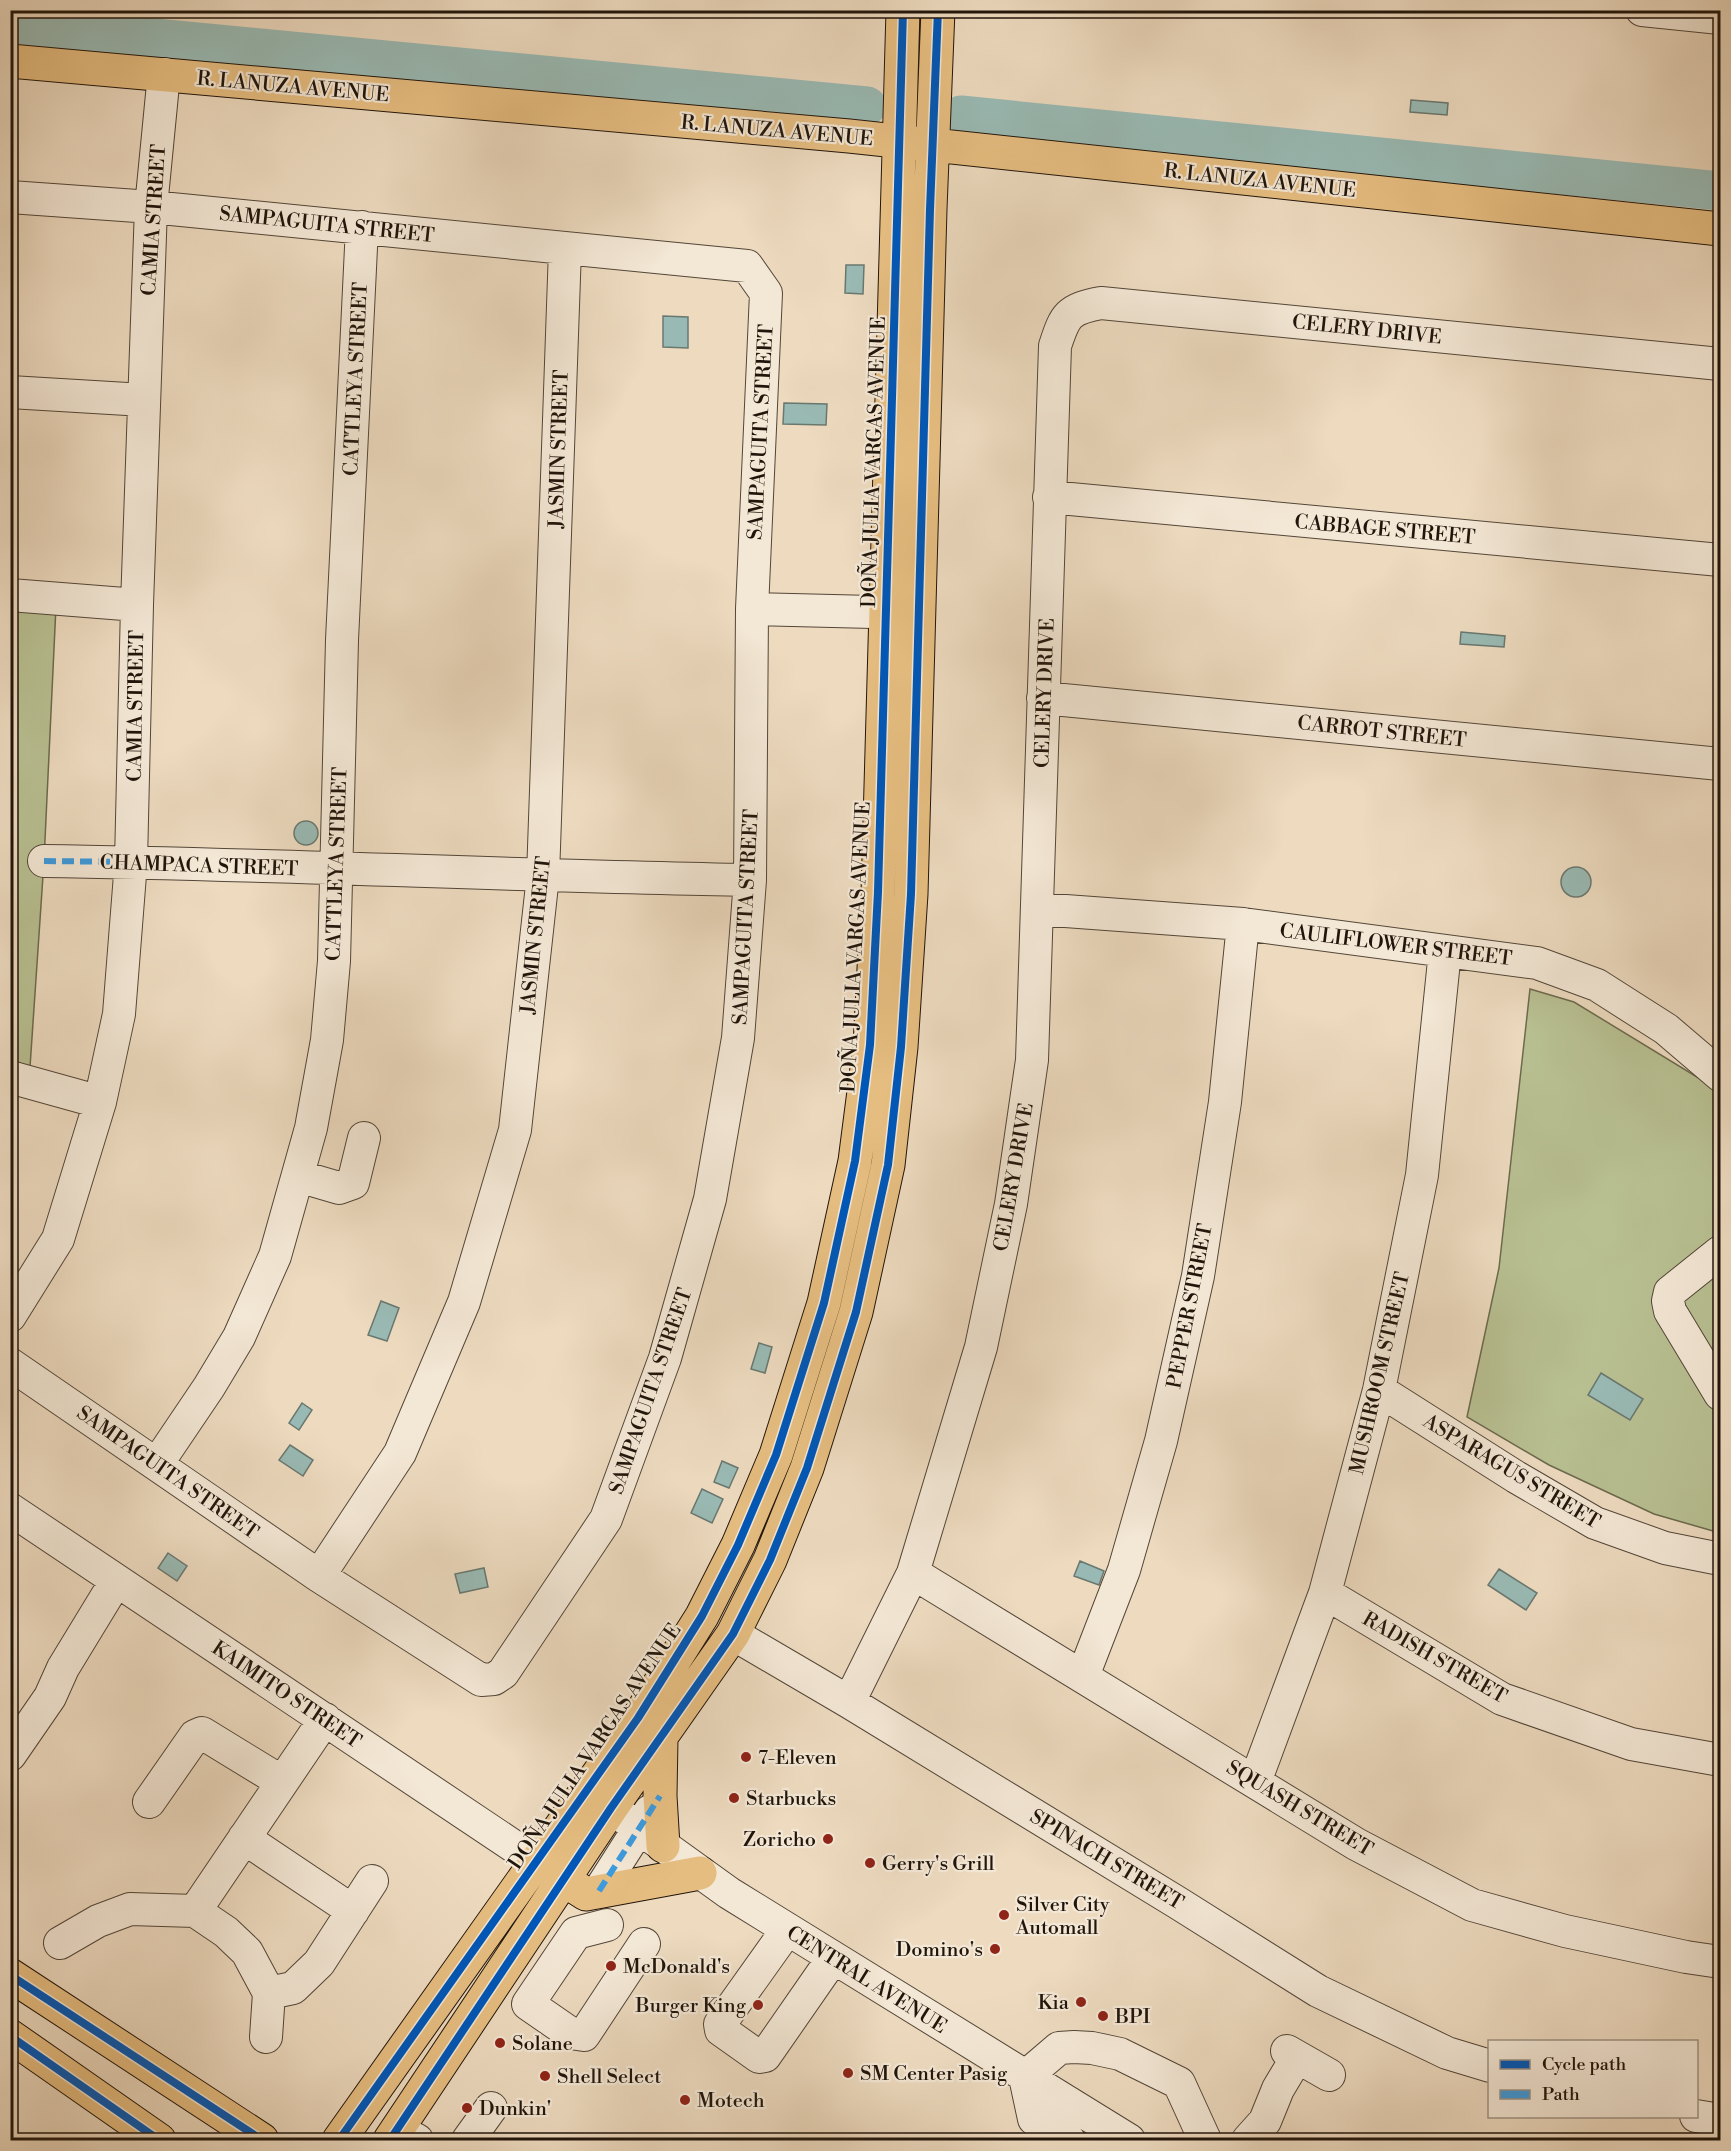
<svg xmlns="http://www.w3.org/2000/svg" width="1731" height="2151" font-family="'Libre Bodoni',serif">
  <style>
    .green { fill: #b8c092; stroke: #6c6a4e; stroke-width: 1.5 }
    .water { fill: #99bab4; stroke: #697870; stroke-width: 1.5 }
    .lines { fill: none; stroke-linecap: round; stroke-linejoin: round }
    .river { stroke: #99bab4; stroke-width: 39 }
    .minor-casing { stroke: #534638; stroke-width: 34 }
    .major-casing { stroke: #20150b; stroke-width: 35 }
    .minor { stroke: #f3e7d5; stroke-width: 32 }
    .major { stroke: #e6bd80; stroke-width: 33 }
    .quiet { stroke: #3c9ade; stroke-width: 6; stroke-dasharray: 12 6; stroke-linecap: butt }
    .cycleway-casing { stroke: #f3e7d5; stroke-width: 11 }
    .cycleway { stroke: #0057b8; stroke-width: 8 }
    .poi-dot { fill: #8f2418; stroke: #f3e7d5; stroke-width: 2 }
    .labels { text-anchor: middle; stroke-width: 4.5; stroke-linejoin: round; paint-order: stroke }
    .street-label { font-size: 20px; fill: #20150b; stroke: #f3e7d5 }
    .poi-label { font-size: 20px; fill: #20150b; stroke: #f3e7d5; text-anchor: start }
  </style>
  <rect width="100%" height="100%" fill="#eddabf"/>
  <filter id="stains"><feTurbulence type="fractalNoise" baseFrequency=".00333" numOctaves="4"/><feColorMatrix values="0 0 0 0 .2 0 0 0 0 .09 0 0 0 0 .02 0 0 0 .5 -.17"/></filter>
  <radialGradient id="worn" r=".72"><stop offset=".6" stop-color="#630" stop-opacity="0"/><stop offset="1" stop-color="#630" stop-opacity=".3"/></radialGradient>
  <path class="green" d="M10,602L56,606L44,861L30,1067L10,1062Z
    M1530,989L1574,1002L1720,1091V1533L1654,1514L1549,1465L1467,1417L1499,1268Z"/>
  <path class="water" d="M1411,100L1448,103L1447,115L1410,112Z
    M846,265H864L863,294L845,293Z
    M663,316L688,317V348L663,347Z
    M784,403L827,404L826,425L783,424Z
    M1461,632L1505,636L1504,647L1460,644Z
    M294 833a12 12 0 1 1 24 0a12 12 0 1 1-24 0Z
    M1561 882a15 15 0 1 1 30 0a15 15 0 1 1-30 0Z
    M381,1301L399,1308L387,1341L368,1335Z
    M759,1343L772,1347L765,1373L751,1369Z
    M1601,1373L1643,1399L1630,1420L1588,1395Z
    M302,1403L312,1410L299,1430L289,1423Z
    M290,1445L313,1460L303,1476L279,1460Z
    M722,1461L738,1468L729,1488L714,1482Z
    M702,1489L723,1499L712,1523L691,1513Z
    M168,1553L187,1566L177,1581L158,1568Z
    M1080,1561L1104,1571L1099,1585L1074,1576Z
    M484,1568L488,1587L460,1593L455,1574Z
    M1499,1569L1537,1593L1526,1610L1488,1585Z"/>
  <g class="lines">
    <path class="river" d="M10,24L867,106
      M961,115L1720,191"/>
    <defs>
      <path id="minor" d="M1642,10L1720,18
        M10,197L151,207L747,266L766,293L752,609L750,880L738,1038L710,1199L665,1358L606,1519L503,1673L494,1679L481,1680L319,1576L10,1364
        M10,392L144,400
        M1049,497L1720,560
        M10,595L137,605
        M752,609L913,613
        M1043,698L1720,764
        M44,861C279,864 515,876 750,880
        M1038,909L1243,924L1537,963L1597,985L1666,1029L1720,1075
        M10,1077L100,1102
        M298,1176L339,1188L353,1183L364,1138
        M1720,1252L1670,1292L1668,1301L1670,1311L1720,1394
        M10,1316L58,1239L100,1102L119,1014L131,862L137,605L151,207L164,74
        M1379,1390L1516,1477L1595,1523L1665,1548L1720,1559
        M157,1464L209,1387L239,1337L275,1256L311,1128L327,1040L334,961L342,640L362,227
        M10,1509L558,1876
        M913,1573L1356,1844L1472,1905L1565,1931L1686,1957L1720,1962
        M319,1576L400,1453L464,1302L515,1130L543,876L565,249
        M1325,1593L1502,1699L1631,1744L1720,1760
        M733,1634L849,1702L1178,1903L1318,1991L1447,2053L1490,2066
        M1083,1676L1124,1570L1161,1441L1198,1276L1225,1102L1243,924
        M849,1702L913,1573L981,1347L1011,1204L1032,1060L1055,346C1065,315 1068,309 1101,303L1720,364
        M10,1755L50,1697L63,1668L116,1581
        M1255,1782L1325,1593L1379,1390L1422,1175L1445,951
        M149,1802L195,1736L202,1733L282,1782
        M611,1808L729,1893L1129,2140
        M244,1838L353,1911
        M599,1891L650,1811
        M195,1911L325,1719
        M607,1925L576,1933L528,2004L570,2033L584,2035L644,1944
        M787,1930L720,2024L721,2030L759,2057L765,2056L833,1958
        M60,1943L98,1921L130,1909L195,1911L226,1932L247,1952L269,1993L266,2037
        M269,1993L293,1988L319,1963L372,1881
        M1287,2051L1329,2075
        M1025,2077L1059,2048L1074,2047L1092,2048L1120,2054L1179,2083L1205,2140
        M1025,2077L1034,2119L1069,2140
        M1696,2116L1720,2120
        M397,2130L417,2140
        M468,2140L491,2108
        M1248,2140L1265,2121L1278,2089L1297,2057"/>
      <path id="major" d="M10,61L849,136L1720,229
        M661,1739L660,1796L663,1846
        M564,1880L586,1894L700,1873
        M10,1975L262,2140
        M10,2036L159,2140
        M339,2140L638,1718L702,1616L738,1545L776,1455L824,1303L855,1161L870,1045L878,892L903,10
        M390,2140L611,1808L733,1634L770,1560L807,1468L856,1312L888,1165L901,1047L911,894L930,209L938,10"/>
    </defs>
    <use href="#minor" class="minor-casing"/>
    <use href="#major" class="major-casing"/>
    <use href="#minor" class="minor"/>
    <use href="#major" class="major"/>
    <path class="quiet" d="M44,861L131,862
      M599,1891L660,1796"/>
    <defs>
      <path id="cycleway" d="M10,1975L262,2140
        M10,2036L159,2140
        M339,2140L638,1718L702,1616L738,1545L776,1455L824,1303L855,1161L870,1045L878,892L903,10
        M390,2140L611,1808L733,1634L770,1560L807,1468L856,1312L888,1165L901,1047L911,894L930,209L938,10"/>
    </defs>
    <use href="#cycleway" class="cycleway-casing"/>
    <use href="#cycleway" class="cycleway"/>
  </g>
  <g class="poi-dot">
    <circle cx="746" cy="1757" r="6"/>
    <circle cx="734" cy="1798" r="6"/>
    <circle cx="828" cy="1839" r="6"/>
    <circle cx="870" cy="1863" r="6"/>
    <circle cx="1004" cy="1915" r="6"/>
    <circle cx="995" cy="1949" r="6"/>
    <circle cx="611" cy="1966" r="6"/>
    <circle cx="1081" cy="2002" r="6"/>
    <circle cx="758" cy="2005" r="6"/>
    <circle cx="1103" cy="2016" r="6"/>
    <circle cx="500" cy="2043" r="6"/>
    <circle cx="848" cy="2073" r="6"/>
    <circle cx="545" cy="2076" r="6"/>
    <circle cx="685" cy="2100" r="6"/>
    <circle cx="467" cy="2108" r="6"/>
  </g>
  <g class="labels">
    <g class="street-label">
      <text transform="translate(293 86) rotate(5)" y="7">R. LANUZA AVENUE</text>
      <text transform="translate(777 130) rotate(5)" y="7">R. LANUZA AVENUE</text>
      <text transform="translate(1260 180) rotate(6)" y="7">R. LANUZA AVENUE</text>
      <text transform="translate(153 220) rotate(-86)" y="7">CAMIA STREET</text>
      <text transform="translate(327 224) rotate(6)" y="7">SAMPAGUITA STREET</text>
      <text transform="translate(1367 329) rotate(6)" y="7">CELERY DRIVE</text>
      <text transform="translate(355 379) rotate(-87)" y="7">CATTLEYA STREET</text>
      <text transform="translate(760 432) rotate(-87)" y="7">SAMPAGUITA STREET</text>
      <text transform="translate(558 449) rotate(-88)" y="7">JASMIN STREET</text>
      <text transform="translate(873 462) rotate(-88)" y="7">DOÑA JULIA VARGAS AVENUE</text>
      <text transform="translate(1385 529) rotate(5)" y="7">CABBAGE STREET</text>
      <text transform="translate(1044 693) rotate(-88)" y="7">CELERY DRIVE</text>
      <text transform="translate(135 706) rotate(-89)" y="7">CAMIA STREET</text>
      <text transform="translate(1382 731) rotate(6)" y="7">CARROT STREET</text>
      <text transform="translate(336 864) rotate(-88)" y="7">CATTLEYA STREET</text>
      <text transform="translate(199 865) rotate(2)" y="7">CHAMPACA STREET</text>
      <text transform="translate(745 917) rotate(-87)" y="7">SAMPAGUITA STREET</text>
      <text transform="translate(535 935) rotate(-84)" y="7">JASMIN STREET</text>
      <text transform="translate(1396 944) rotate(7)" y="7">CAULIFLOWER STREET</text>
      <text transform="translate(855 947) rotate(-87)" y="7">DOÑA JULIA VARGAS AVENUE</text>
      <text transform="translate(1013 1177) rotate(-80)" y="7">CELERY DRIVE</text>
      <text transform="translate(1189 1306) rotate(-79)" y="7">PEPPER STREET</text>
      <text transform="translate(1379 1373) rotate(-77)" y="7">MUSHROOM STREET</text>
      <text transform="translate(650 1391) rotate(-71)" y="7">SAMPAGUITA STREET</text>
      <text transform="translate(1512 1471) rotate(31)" y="7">ASPARAGUS STREET</text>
      <text transform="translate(168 1472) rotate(35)" y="7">SAMPAGUITA STREET</text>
      <text transform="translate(1435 1657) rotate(30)" y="7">RADISH STREET</text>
      <text transform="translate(287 1694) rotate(34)" y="7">KAIMITO STREET</text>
      <text transform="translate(594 1746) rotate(-56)" y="7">DOÑA JULIA VARGAS AVENUE</text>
      <text transform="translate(1300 1808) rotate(31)" y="7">SQUASH STREET</text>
      <text transform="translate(1107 1859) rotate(31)" y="7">SPINACH STREET</text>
      <text transform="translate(867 1979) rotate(32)" y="7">CENTRAL AVENUE</text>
    </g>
    <g class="poi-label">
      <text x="758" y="1764">7-Eleven</text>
      <text x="746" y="1805">Starbucks</text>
      <text x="816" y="1846" text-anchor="end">Zoricho</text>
      <text x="882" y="1870">Gerry's Grill</text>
      <text x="1016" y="1911">Silver City<tspan x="1016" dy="23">Automall</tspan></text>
      <text x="983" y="1956" text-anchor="end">Domino's</text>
      <text x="623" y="1973">McDonald's</text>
      <text x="1069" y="2009" text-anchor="end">Kia</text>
      <text x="746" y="2012" text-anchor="end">Burger King</text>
      <text x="1115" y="2023">BPI</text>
      <text x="512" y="2050">Solane</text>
      <text x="860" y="2080">SM Center Pasig</text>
      <text x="557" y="2083">Shell Select</text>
      <text x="697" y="2107">Motech</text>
      <text x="479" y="2115">Dunkin'</text>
    </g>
  </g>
  <rect width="1731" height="2151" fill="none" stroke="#eddabf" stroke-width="36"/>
  <rect x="12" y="12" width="1707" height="2127" fill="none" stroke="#20150b" stroke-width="3"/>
  <rect x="18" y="18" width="1695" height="2115" fill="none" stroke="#20150b" stroke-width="1.5"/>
  <rect x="1488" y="2040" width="210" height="78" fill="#f3e7d5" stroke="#9f9384" stroke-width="1.5"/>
  <rect x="1500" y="2060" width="30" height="9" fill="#0057b8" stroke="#9f9384" stroke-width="1.5"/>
  <text x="1542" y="2070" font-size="18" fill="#20150b">Cycle path</text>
  <rect x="1500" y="2090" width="30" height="9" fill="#3c9ade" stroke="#9f9384" stroke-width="1.5"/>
  <text x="1542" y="2100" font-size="18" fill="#20150b">Path</text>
  <rect width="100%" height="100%" filter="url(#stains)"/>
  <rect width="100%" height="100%" fill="url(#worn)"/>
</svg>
